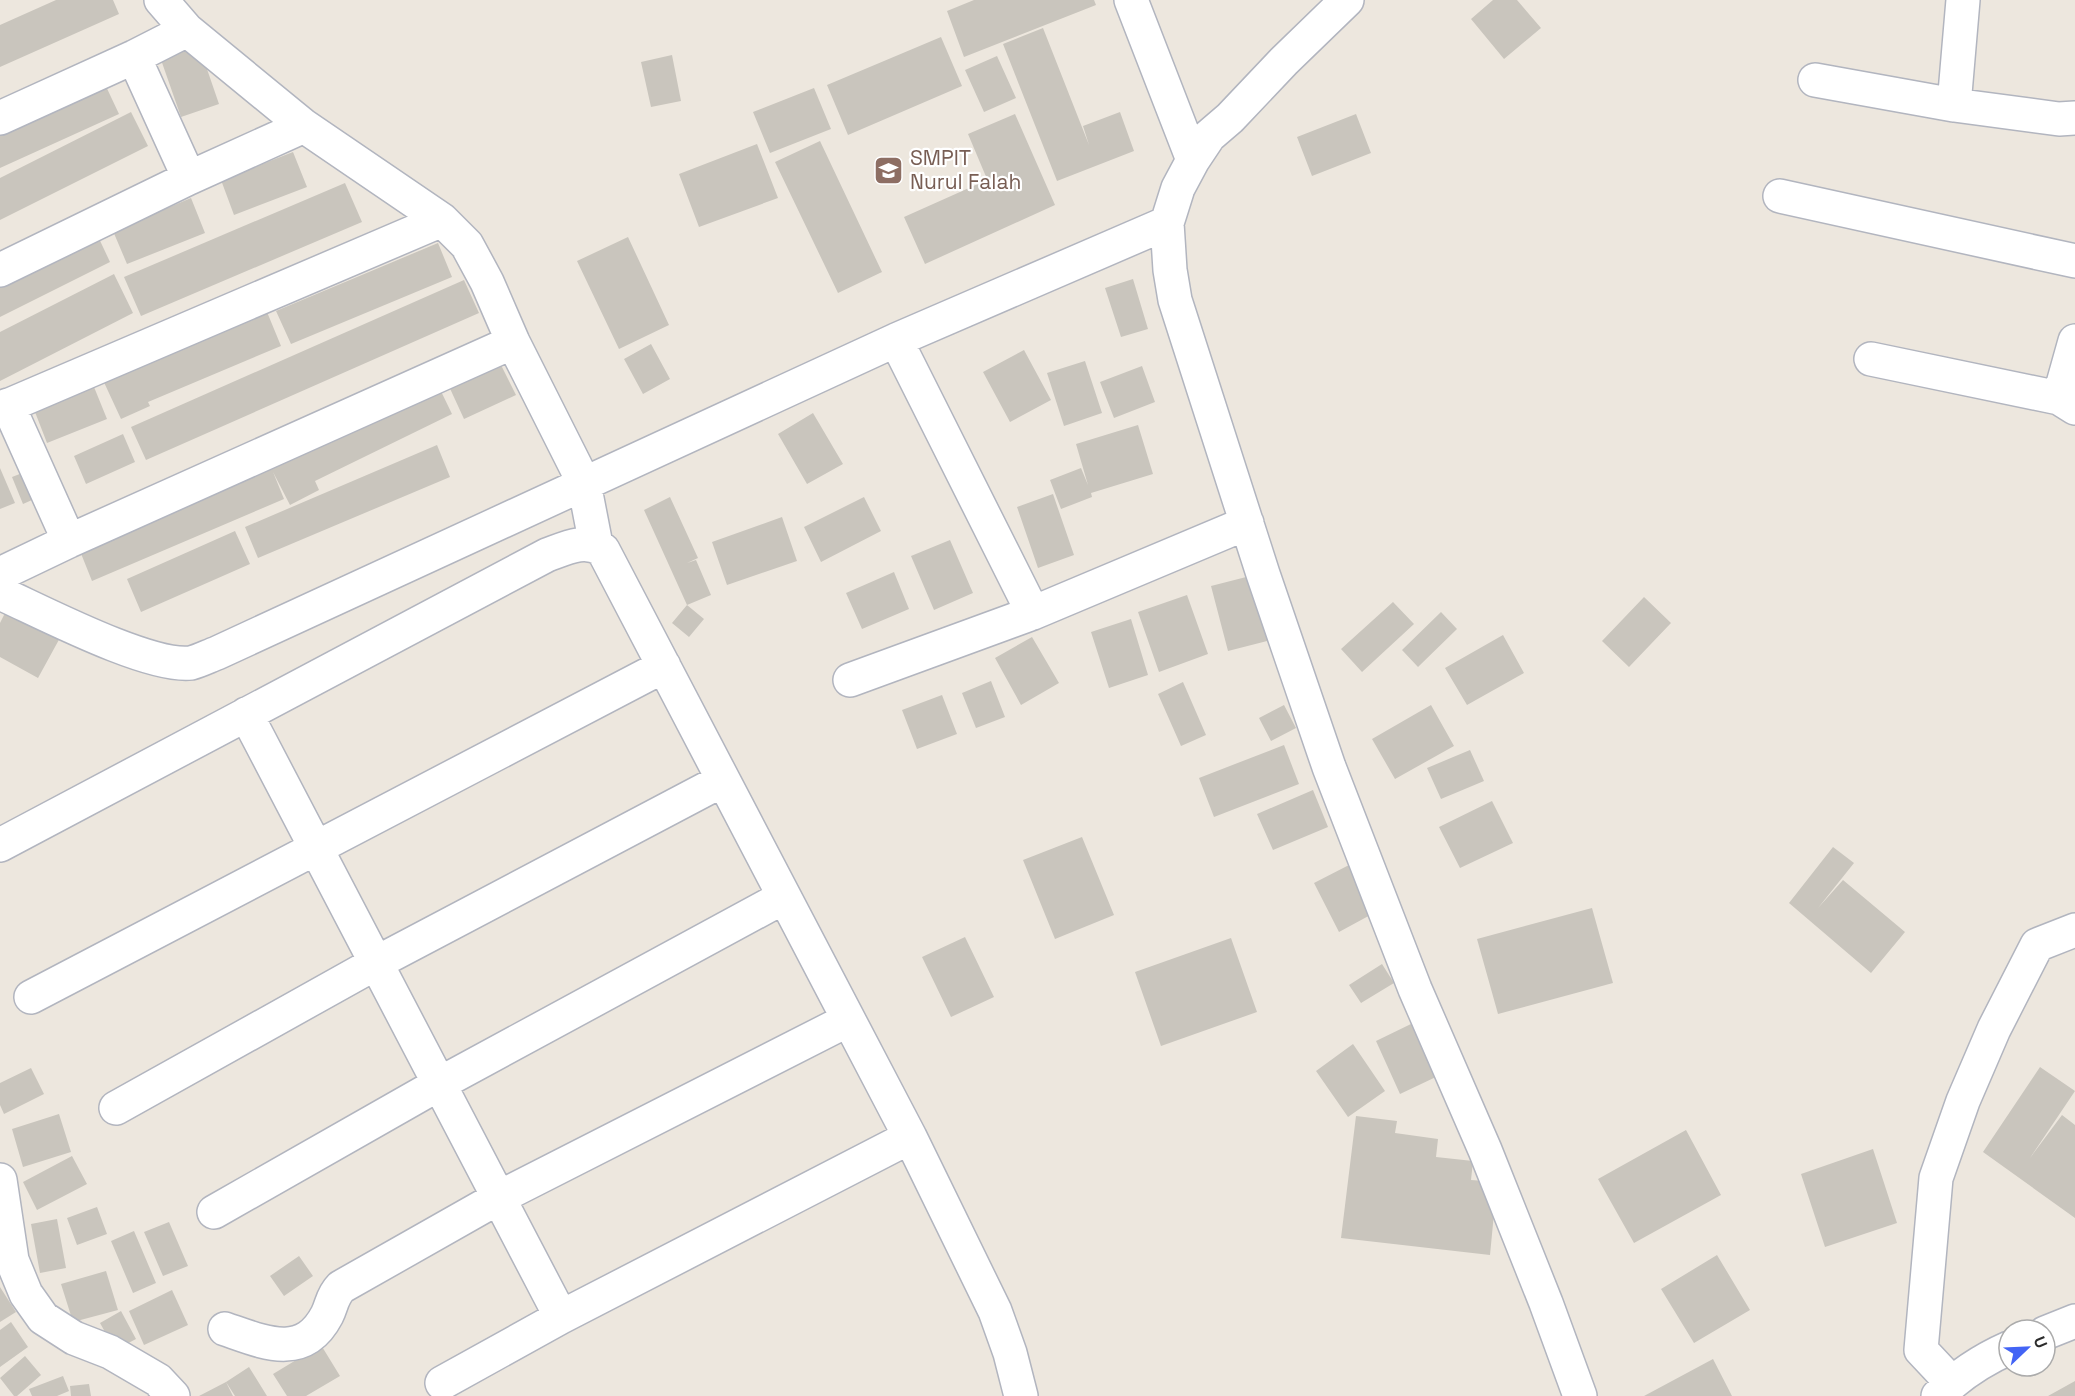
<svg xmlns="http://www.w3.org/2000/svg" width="2075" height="1396" font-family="'Space Grotesk',sans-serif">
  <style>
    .building { fill: #c9c5bd }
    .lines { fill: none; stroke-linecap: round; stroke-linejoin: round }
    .street-casing { stroke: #b2b5bf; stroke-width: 36 }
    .street { stroke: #fff; stroke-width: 33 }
    .labels { text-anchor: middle; stroke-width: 4.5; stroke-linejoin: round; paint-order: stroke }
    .education-label { font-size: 21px; fill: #785e54; stroke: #fff; text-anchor: start }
  </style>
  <rect width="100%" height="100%" fill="#ede7de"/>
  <path class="building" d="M56,0H113L119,14L0,67V25Z
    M974,0H1094L1096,5L964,57L947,11Z
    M1493,0H1517L1541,28L1504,59L1471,19Z
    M1043,28L1089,145L1083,126L1120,112L1134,151L1057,181L1003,44Z
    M941,37L962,86L848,135L827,85Z
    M197,40L219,104L181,117L159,54Z
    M672,55L681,101L651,107L641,62Z
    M997,56L1016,98L984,112L965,70Z
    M103,80L119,114L0,168V126Z
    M814,88L831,129L770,153L753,112Z
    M131,112L148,146L0,220V178Z
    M1015,114L1055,205L925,264L904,217L998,175L987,179L968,134Z
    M1356,114L1371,153L1312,176L1297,137Z
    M820,141L882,272L838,293L775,162Z
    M757,144L778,198L699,227L679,174Z
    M293,152L307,187L234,215L221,180Z
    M345,183L362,222L141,316L124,277Z
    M191,198L205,233L127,264L113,231Z
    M95,230L110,262L0,317V277Z
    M628,237L669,325L619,349L577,261Z
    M438,243L452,277L291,344L276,311Z
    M114,274L133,313L0,381V332Z
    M1133,279L1148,329L1121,337L1105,288Z
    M464,280L479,313L146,460L131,427Z
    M267,312L281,346L148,402L150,406L121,419L102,378Z
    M651,344L670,379L643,394L624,359Z
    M1024,350L1051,400L1010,422L983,372Z
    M498,359L516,395L464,419L447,382Z
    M1085,361L1102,413L1064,426L1047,373Z
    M1142,366L1155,402L1114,418L1100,382Z
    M437,383L452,414L315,481L319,490L290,505L273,472L284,499L92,581L78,546Z
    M94,387L107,419L47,443L35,412Z
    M813,413L843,464L807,484L778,434Z
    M1138,425L1153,474L1091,493L1092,497L1061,509L1050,480L1081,468L1088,485L1076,444Z
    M123,434L135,462L86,484L74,456Z
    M437,445L450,477L258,558L245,527Z
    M0,468L15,503L0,509Z
    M30,470L41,496L23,504L12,477Z
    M1053,494L1074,555L1038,568L1017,507Z
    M670,497L698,558L687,563L696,560L711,595L687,605L644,510Z
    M864,497L881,531L821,562L804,527Z
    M782,517L797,561L727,585L712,542Z
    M235,531L250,564L141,612L127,579Z
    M950,540L973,593L934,610L911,556Z
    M894,572L909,609L862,629L846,593Z
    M1254,575L1271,640L1228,651L1211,586Z
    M1187,595L1208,654L1159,672L1138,612Z
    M1644,597L1671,623L1629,667L1602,641Z
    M1393,602L1414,624L1362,672L1341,649Z
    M687,605L704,619L689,637L672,623Z
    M8,607L61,636L38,678L0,657V623Z
    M1441,612L1457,629L1418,667L1402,650Z
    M1131,619L1148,675L1109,688L1091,632Z
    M1503,635L1524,673L1467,705L1445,668Z
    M1032,637L1059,683L1021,705L995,658Z
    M991,681L1005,717L976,728L962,693Z
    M1183,682L1206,735L1181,746L1158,694Z
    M942,695L957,734L917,749L902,710Z
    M1284,705L1296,728L1271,741L1259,718Z
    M1431,705L1454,746L1395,779L1372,739Z
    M1284,745L1299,784L1214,817L1199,778Z
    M1470,750L1484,781L1441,799L1427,768Z
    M1313,790L1328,827L1273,850L1257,814Z
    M1492,801L1513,843L1460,868L1439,827Z
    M1082,837L1114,915L1055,939L1023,860Z
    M1833,847L1854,863L1818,908L1843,880L1905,932L1871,973L1789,903Z
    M1349,865L1374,913L1339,932L1314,883Z
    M1592,908L1613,983L1498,1014L1477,939Z
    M965,937L994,997L951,1017L922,957Z
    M1231,938L1257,1012L1161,1046L1135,972Z
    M1382,964L1394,983L1361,1003L1349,985Z
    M1413,1023L1438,1076L1400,1094L1376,1041Z
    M1353,1044L1385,1091L1348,1117L1316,1071Z
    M2040,1067L2075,1091L2030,1158L2062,1115L2075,1125V1218L1983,1152Z
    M31,1068L44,1094L4,1114L0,1105V1083Z
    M59,1114L71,1152L23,1167L12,1129Z
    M1356,1116L1397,1121L1395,1133L1438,1139L1436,1157L1473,1161L1471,1180L1497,1182L1490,1255L1341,1238Z
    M1686,1130L1721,1195L1634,1243L1598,1179Z
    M1873,1149L1897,1223L1825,1247L1801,1174Z
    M72,1156L87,1184L37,1210L23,1182Z
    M97,1207L107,1234L77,1245L67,1218Z
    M57,1219L66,1268L40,1273L31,1224Z
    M169,1222L188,1266L163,1276L144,1232Z
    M134,1231L156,1283L133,1293L111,1241Z
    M1717,1255L1750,1310L1694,1343L1661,1289Z
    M299,1256L313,1276L284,1296L270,1276Z
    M106,1271L118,1310L73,1322L61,1284Z
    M0,1287L16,1312L0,1322Z
    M172,1290L188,1325L144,1345L129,1311Z
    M121,1311L136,1339L115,1350L100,1323Z
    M11,1322L28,1347L0,1367V1330Z
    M321,1345L340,1376L306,1396H287L273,1374Z
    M25,1356L41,1375L17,1396H14L0,1378Z
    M1713,1359L1732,1396H1644Z
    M249,1367L267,1396H235L226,1382Z
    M63,1376L69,1391L57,1396H32L29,1389Z
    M2075,1381V1396H2048Z
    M226,1382L233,1396H199Z
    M89,1384L91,1396H71L70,1386Z"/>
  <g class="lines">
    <defs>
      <path id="street" d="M161,0L187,30L304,126L442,220L467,245L487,282L513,342L584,483L596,545
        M1131,0L1193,160
        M1347,0L1284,61L1230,118L1209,136L1193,160L1178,188L1167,223L1170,270L1175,300L1263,574L1329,767L1415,989L1485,1150L1546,1303L1580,1396
        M134,57L189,178
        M1815,80L1954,105L2059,119L2075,118
        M1954,105L1963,0
        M0,118L134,57L187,30
        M1780,196L2075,261
        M0,270L189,178L304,126
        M896,340L1033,613
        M1871,359L2059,398L2075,408
        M2059,398L2075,341
        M8,405L69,541
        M0,409L442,220
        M0,574L69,541L513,342
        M0,593C42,612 149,668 191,663C199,661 209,656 217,653L896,340L1167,223
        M850,680L1033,613L1247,523
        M246,714L561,1317
        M0,845L547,555C566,548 585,538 603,550L910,1137L995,1311L1010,1353L1021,1396
        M31,997L664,666
        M116,1108L376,963L723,780
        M0,1180L12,1260L26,1294L43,1318L74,1338L110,1352L158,1380L173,1396
        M214,1212L439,1084L784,897
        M225,1329C263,1342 303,1361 327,1315C332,1305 332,1296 341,1287L498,1198L848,1020
        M2045,1333L2075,1321
        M442,1383L561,1317L910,1137
        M1952,1383L1921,1350L1936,1178L1963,1101L1994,1029L2037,945L2075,930
        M1938,1396C1959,1375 1982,1360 2009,1348"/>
    </defs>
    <use href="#street" class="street-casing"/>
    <use href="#street" class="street"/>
  </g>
  <defs>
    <symbol id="school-square" viewBox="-11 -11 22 22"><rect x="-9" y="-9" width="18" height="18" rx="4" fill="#8d6e63" stroke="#fff"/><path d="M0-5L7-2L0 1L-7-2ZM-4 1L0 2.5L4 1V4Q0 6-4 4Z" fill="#fff"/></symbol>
  </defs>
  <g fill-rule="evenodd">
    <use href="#school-square" x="872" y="154" width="33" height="33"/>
  </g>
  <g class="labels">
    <g class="education-label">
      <text x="910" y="165">SMPIT<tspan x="910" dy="24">Nurul Falah</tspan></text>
    </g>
  </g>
  <g transform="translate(2027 1348) rotate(67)"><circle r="28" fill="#ffffff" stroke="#ababab" stroke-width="1.5"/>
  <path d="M0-4.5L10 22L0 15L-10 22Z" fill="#4364f5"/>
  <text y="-9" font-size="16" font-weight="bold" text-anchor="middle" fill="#2c2c2c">U</text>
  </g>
</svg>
